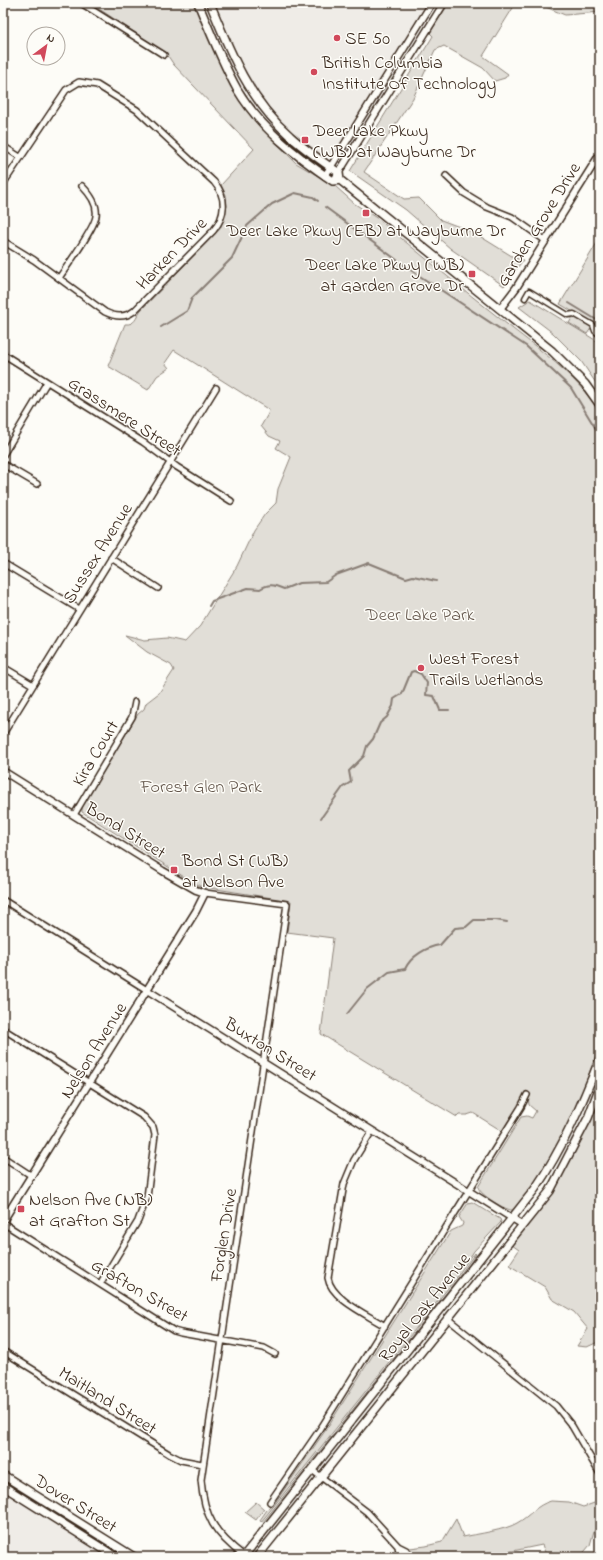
<svg xmlns="http://www.w3.org/2000/svg" width="603" height="1560" font-family="'Indie Flower',sans-serif">
  <style>
    .built { fill: #efece7 }
    .green { fill: #e1ded7; stroke: #8e847a }
    .lines { fill: none; stroke-linecap: round; stroke-linejoin: round }
    .stream { stroke: #887d74; stroke-width: 2 }
    .pedestrian-casing { stroke: #3b2a1e; stroke-width: 7 }
    .minor-casing { stroke: #3b2a1e; stroke-width: 8 }
    .tertiary-casing { stroke: #3b2a1e; stroke-width: 9 }
    .secondary-casing { stroke: #3b2a1e; stroke-width: 10 }
    .pedestrian { stroke: #fdfcf7; stroke-width: 4 }
    .minor { stroke: #fdfcf7; stroke-width: 5 }
    .tertiary { stroke: #fdfcf7; stroke-width: 6 }
    .secondary { stroke: #fdfcf7; stroke-width: 7 }
    .poi-dot { fill: #d1495b; stroke: #fdfcf7; stroke-width: 1.5 }
    .labels { text-anchor: middle; stroke-width: 3; stroke-linejoin: round; paint-order: stroke }
    .poi-label { font-size: 18px; fill: #3b2a1e; stroke: #fdfcf7; text-anchor: start }
    .street-label { font-size: 18px; fill: #3b2a1e; stroke: #fdfcf7 }
    .park-label { font-size: 18px; fill: #64574c; stroke: #fdfcf7 }
  </style>
  <rect width="100%" height="100%" fill="#fdfcf7"/>
  <filter id="ink" filterUnits="userSpaceOnUse"><feTurbulence type="fractalNoise" baseFrequency=".025" numOctaves="2"/><feDisplacementMap in="SourceGraphic" scale="8" xChannelSelector="R" yChannelSelector="G"/><feConvolveMatrix kernelMatrix="1 2 1 2 8 2 1 2 1" color-interpolation-filters="sRGB"/></filter>
  <g filter="url(#ink)">
    <path class="built" d="M213,3H427L333,155L326,158L313,151L293,134L272,113L257,93L240,64Z
      M3,1490L110,1557H3Z"/>
    <path class="green" d="M90,3H194L233,89L261,127L296,163L335,186L355,204L378,219C419,253 461,288 503,321C538,349 576,374 600,413V1069L592,1066C575,1112 549,1175 514,1210C507,1212 479,1194 478,1187L521,1117L527,1116L532,1118L536,1111L529,1105L528,1096L525,1095L502,1131L473,1113L467,1115H459L457,1117L321,1034L333,938L287,932L291,901L204,887L192,882L82,812V807L138,714L144,709L146,703L159,693L174,670L171,665L147,652L125,635L145,640L167,638L185,642L200,626L237,566L254,530L265,514L276,503L278,489L291,457L276,448L280,441L269,436L261,426L268,414L269,410L174,350L165,363L169,368L157,376L148,390L108,366L125,324C135,325 136,318 140,311L220,229L227,206L226,195L221,185L254,149L174,65L166,53Z
      M449,3H516L483,56L508,74L505,78L495,81L483,68L444,46L435,50L413,98L364,172L404,199L419,198L441,220L473,232L515,258L523,260L504,286L451,249L406,210L350,171L433,36L430,33Z
      M536,3H600V12L565,15Z
      M600,238V328L560,304Z
      M530,300L600,343V389L581,361L553,333L519,307Z
      M574,315L592,327L587,334L569,323Z
      M600,1096V1341L587,1347L577,1346L588,1329L574,1312L552,1299L545,1287L509,1265L519,1250L512,1245C551,1195 576,1156 600,1096Z
      M472,1202L500,1219L501,1222L474,1251L457,1277L261,1522L260,1520L269,1507L274,1504L325,1431L451,1231L462,1226L463,1223L459,1217L468,1203Z
      M475,1253L476,1254L460,1279L266,1522H263L458,1278Z
      M551,1501L569,1502L583,1507L600,1501V1530L594,1531L590,1545L580,1557H547L542,1545L498,1554L496,1557H416L410,1548L426,1546L442,1542L456,1519L463,1537C477,1534 506,1530 517,1523C530,1516 536,1505 551,1501Z
      M256,1502L264,1509L256,1520L245,1512Z"/>
    <g class="lines">
      <path class="stream" d="M325,207L409,269L526,346L571,388L596,429L600,441
        M569,303L600,322
        M161,327L187,311L192,298L232,258L247,226L272,204L295,193L313,197L318,201
        M209,606L212,601L248,588L260,589C269,583 274,585 284,589L299,583L326,582L336,575L369,563L406,578L413,576L436,581
        M321,818L343,787L351,782L349,771L364,756L367,746L373,739L380,723L387,717L393,706L394,699L402,694L411,672L414,671L421,674L427,683L426,695L434,696L440,710H449
        M347,1014L367,989L389,972L405,969C411,956 427,947 440,945L455,928L466,927L474,920H496L507,922"/>
      <defs>
        <path id="pedestrian" d="M525,298L529,291L568,315L574,314L593,325L595,331L600,335"/>
        <path id="minor" d="M81,3L164,55
          M3,146L20,157
          M446,176L464,193L487,207L512,217L546,241
          M3,184L66,90L79,82L97,85L137,110L214,182C227,197 226,216 213,231L134,311C125,318 115,317 105,312L34,260L3,241
          M59,278C67,266 95,228 96,216C98,204 90,194 82,186
          M3,354L143,442L177,467L231,501
          M3,455L47,382
          M3,464L37,484
          M111,558L158,588
          M3,563L79,609
          M3,667L33,685
          M3,734L216,388
          M74,815L132,717L135,702
          M205,893L287,904L201,1480C204,1517 215,1534 244,1556
          M3,900L147,990
          M3,1029L144,1117L153,1127L155,1135L147,1197L138,1221L100,1284
          M372,1131L354,1160L344,1184L328,1278C331,1299 368,1315 385,1326
          M3,1157L32,1176
          M3,1223L174,1331L181,1333L264,1348L275,1354
          M448,1319L556,1406L572,1426L600,1474
          M3,1351L169,1454L181,1460L202,1464
          M312,1470L367,1512L398,1546L406,1550L411,1557
          M270,1502L321,1428L521,1107L527,1095
          M398,1546L399,1552L402,1557"/>
        <path id="tertiary" d="M325,176L432,3
          M336,177L444,3
          M500,309L516,288L600,154
          M3,771L163,871L196,890L205,893L196,911L3,1221
          M147,990L523,1225"/>
        <path id="secondary" d="M198,3C210,32 222,62 237,89C260,128 296,156 333,181L340,180
          M210,3C230,52 249,100 290,136C305,150 322,161 339,173L340,180L552,351L585,384L600,405
          M3,1475L134,1557
          M3,1486L116,1557
          M243,1557L535,1189C563,1148 582,1104 600,1058
          M257,1557L550,1191L588,1118L600,1086"/>
      </defs>
      <use href="#pedestrian" class="pedestrian-casing"/>
      <use href="#minor" class="minor-casing"/>
      <use href="#tertiary" class="tertiary-casing"/>
      <use href="#secondary" class="secondary-casing"/>
      <use href="#pedestrian" class="pedestrian"/>
      <use href="#minor" class="minor"/>
      <use href="#tertiary" class="tertiary"/>
      <use href="#secondary" class="secondary"/>
    </g>
  </g>
  <g class="poi-dot">
    <circle cx="337" cy="38" r="4"/>
    <circle cx="314" cy="72" r="4"/>
    <rect x="301" y="136" width="8" height="8" rx="2"/>
    <rect x="362" y="209" width="8" height="8" rx="2"/>
    <rect x="468" y="270" width="8" height="8" rx="2"/>
    <circle cx="421" cy="668" r="4"/>
    <rect x="170" y="866" width="8" height="8" rx="2"/>
    <rect x="17" y="1205" width="8" height="8" rx="2"/>
  </g>
  <g class="labels">
    <g class="poi-label">
      <text x="345" y="44">SE 50</text>
      <text x="322" y="68">British Columbia<tspan x="322" dy="21">Institute Of Technology</tspan></text>
      <text x="313" y="136">Deer Lake Pkwy<tspan x="313" dy="21">(WB) at Wayburne Dr</tspan></text>
      <text x="366" y="236" text-anchor="middle">Deer Lake Pkwy (EB) at Wayburne Dr</text>
      <text x="464" y="270" text-anchor="end">Deer Lake Pkwy (WB)<tspan x="464" dy="21">at Garden Grove Dr</tspan></text>
      <text x="429" y="664">West Forest<tspan x="429" dy="21">Trails Wetlands</tspan></text>
      <text x="182" y="866">Bond St (WB)<tspan x="182" dy="21">at Nelson Ave</tspan></text>
      <text x="29" y="1205">Nelson Ave (NB)<tspan x="29" dy="21">at Grafton St</tspan></text>
    </g>
    <g class="street-label">
      <text transform="translate(538 224) rotate(-58)" y="6">Garden Grove Drive</text>
      <text transform="translate(171 253) rotate(-46)" y="6">Harken Drive</text>
      <text transform="translate(125 416) rotate(33)" y="6">Grassmere Street</text>
      <text transform="translate(97 553) rotate(-58)" y="6">Sussex Avenue</text>
      <text transform="translate(95 753) rotate(-59)" y="6">Kira Court</text>
      <text transform="translate(126 830) rotate(32)" y="6">Bond Street</text>
      <text transform="translate(271 1049) rotate(32)" y="6">Buxton Street</text>
      <text transform="translate(93 1050) rotate(-58)" y="6">Nelson Avenue</text>
      <text transform="translate(223 1235) rotate(-81)" y="6">Forglen Drive</text>
      <text transform="translate(140 1290) rotate(30)" y="6">Grafton Street</text>
      <text transform="translate(424 1307) rotate(-51)" y="6">Royal Oak Avenue</text>
      <text transform="translate(108 1400) rotate(32)" y="6">Maitland Street</text>
      <text transform="translate(76 1503) rotate(32)" y="6">Dover Street</text>
    </g>
    <g class="park-label">
      <text x="420" y="620">Deer Lake Park</text>
      <text x="201" y="792">Forest Glen Park</text>
    </g>
  </g>
  <rect width="603" height="1560" fill="none" stroke="#fdfcf7" stroke-width="16"/>
  <rect x="8" y="8" width="587" height="1544" fill="none" stroke="#3b2a1e" stroke-width="1.5" filter="url(#ink)"/>
  <g transform="translate(46 46) rotate(32)"><circle r="19" fill="#fdfcf7" stroke="#afa8a0"/>
  <path d="M0-3L7 15L0 10L-7 15Z" fill="#d1495b"/>
  <text y="-6" font-size="11" font-weight="bold" text-anchor="middle" fill="#3b2a1e">N</text>
  </g>
</svg>
